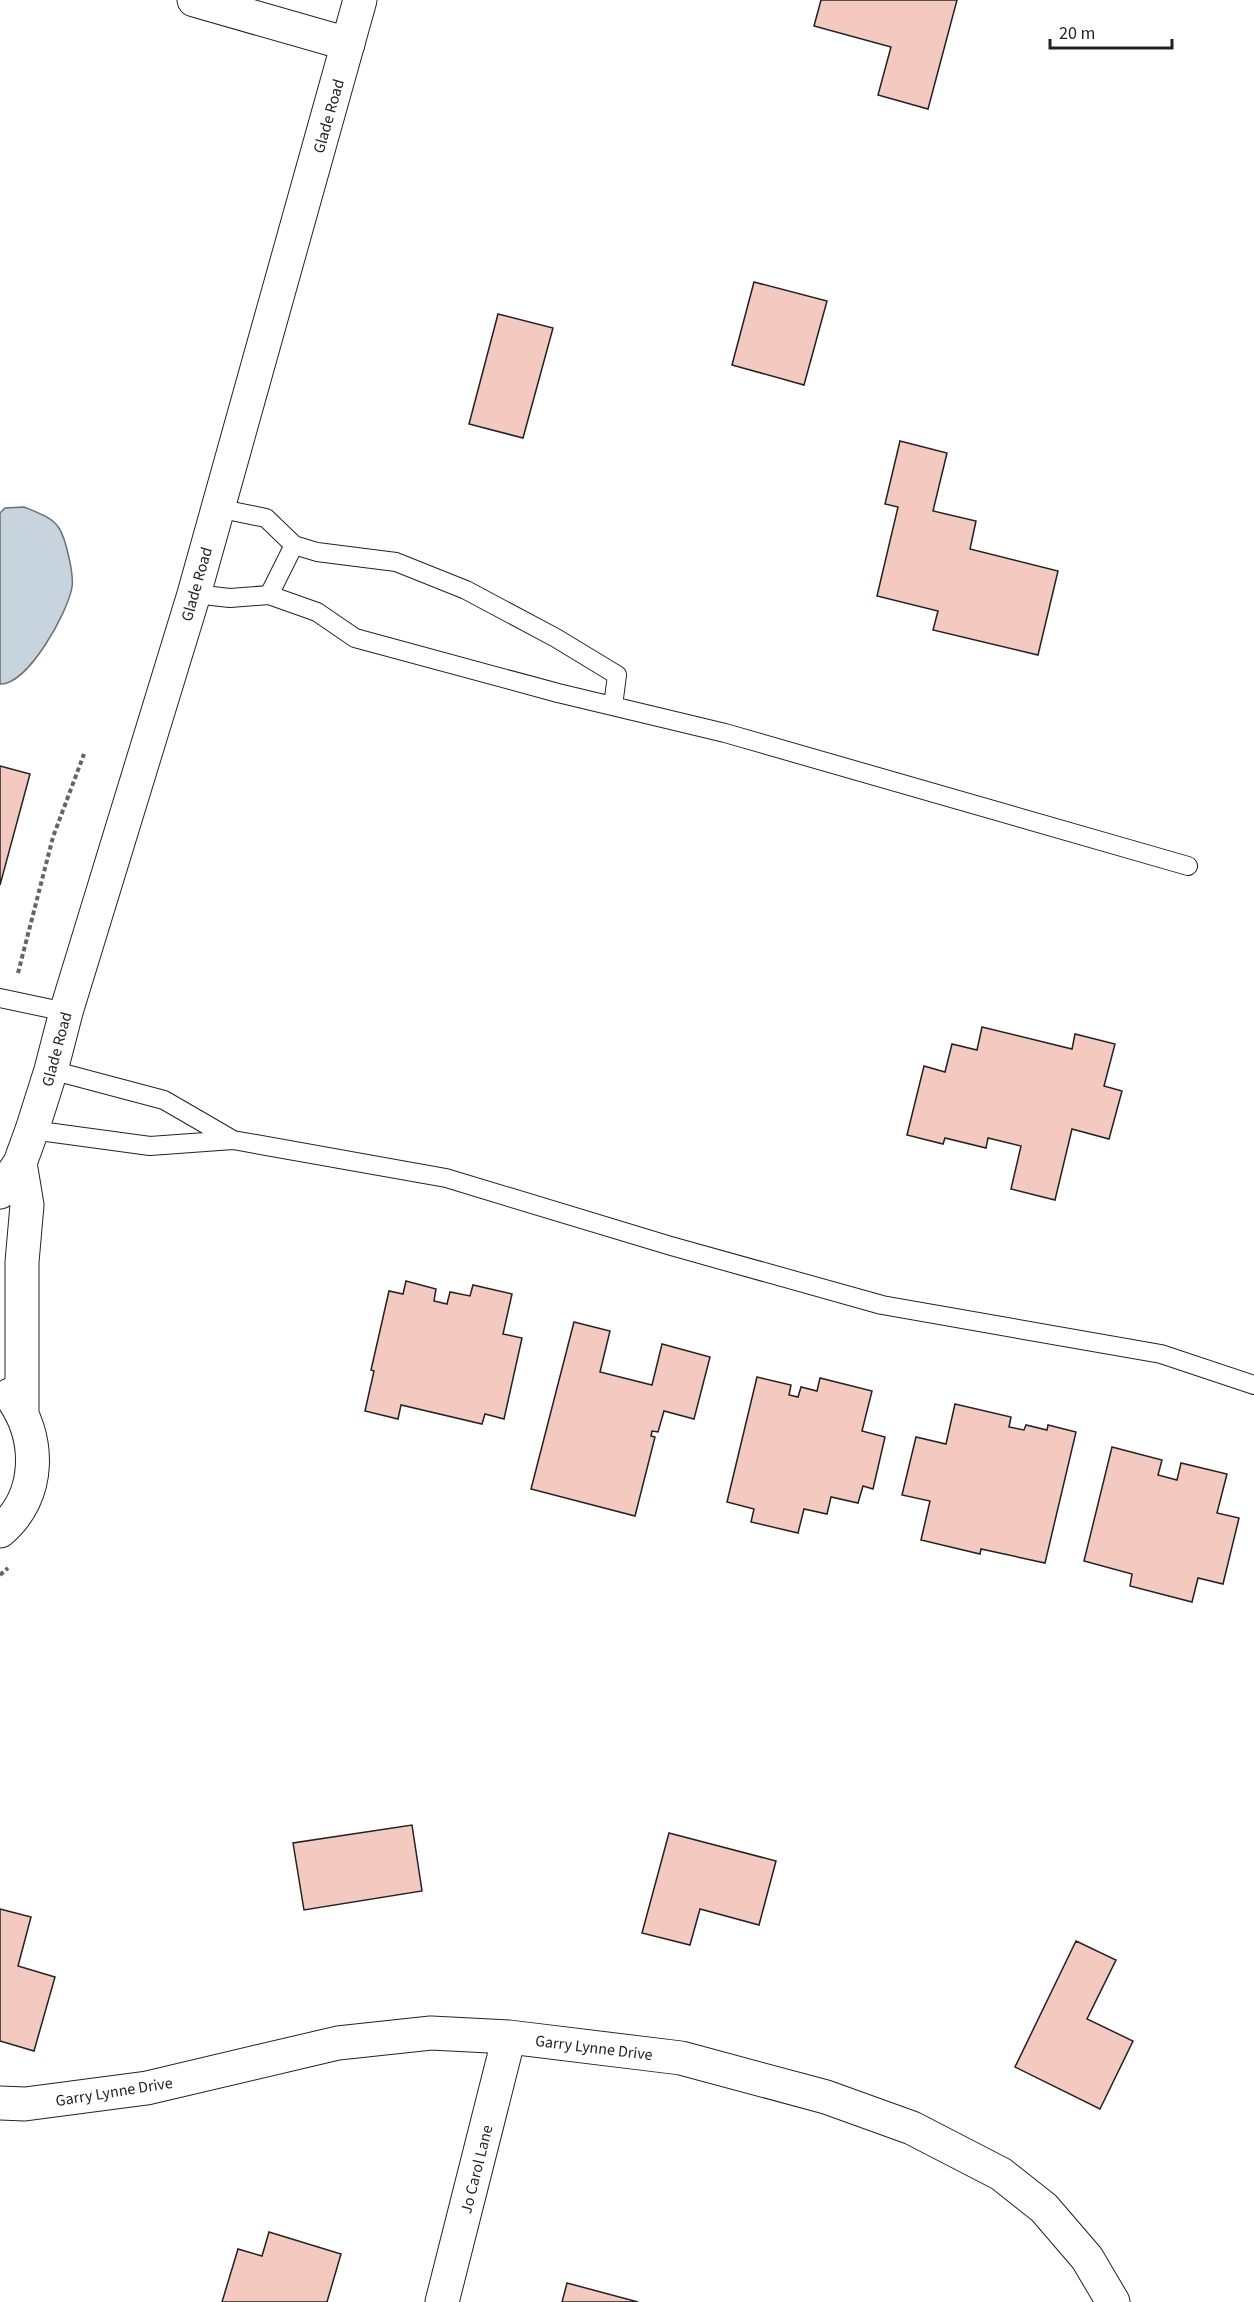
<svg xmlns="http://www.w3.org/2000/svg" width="1254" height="2302" font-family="'Source Sans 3',sans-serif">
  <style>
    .water { fill: #c7d3dd; stroke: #6f6f6f; stroke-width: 1.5 }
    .building { fill: #f3c9c0; stroke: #222; stroke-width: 1.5 }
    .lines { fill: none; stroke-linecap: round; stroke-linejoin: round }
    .service-casing { stroke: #222; stroke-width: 20 }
    .minor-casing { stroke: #222; stroke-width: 35 }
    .secondary-casing { stroke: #222; stroke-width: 35 }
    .path { stroke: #646464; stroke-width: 4; stroke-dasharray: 4.5 3; stroke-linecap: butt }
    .service { stroke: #fff; stroke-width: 18 }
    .minor { stroke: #fff; stroke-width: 33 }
    .secondary { stroke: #fff; stroke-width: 33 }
    .labels { text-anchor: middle; stroke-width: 4.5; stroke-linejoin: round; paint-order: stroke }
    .street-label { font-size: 16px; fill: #222; stroke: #fff }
  </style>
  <rect width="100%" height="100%" fill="#fff"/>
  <path class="water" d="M24,507C36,512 52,517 59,528C66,539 74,575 72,587C68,612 28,685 0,684V513L5,508Z"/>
  <path class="building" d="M821,0H957L928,109L878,95L891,47L814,26Z
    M754,282L827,301L804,385L732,365Z
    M498,314L553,328L523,438L469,424Z
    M900,441L947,453L933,511L976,521L970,549L1058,571L1038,655L933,630L938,611L877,596L898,507L885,504Z
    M0,766L30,774L0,885Z
    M982,1027L1072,1049L1075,1034L1115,1044L1104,1086L1122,1091L1109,1139L1072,1129L1055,1200L1011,1189L1021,1146L988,1138L986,1148L945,1138L943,1144L907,1135L924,1066L945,1072L952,1044L977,1050Z
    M406,1281L436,1289L434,1301L447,1304L450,1292L470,1296L473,1285L512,1294L503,1334L522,1338L504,1419L485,1414L482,1424L401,1405L398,1419L365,1411L374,1371L371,1370L389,1291L403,1294Z
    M574,1322L610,1331L600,1372L652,1385L662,1344L710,1357L694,1419L664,1411L658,1432L652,1431L651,1436L655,1437L635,1516L531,1489Z
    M757,1377L791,1385L789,1395L798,1397L801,1387L817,1391L820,1378L872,1391L862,1431L885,1437L873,1489L863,1486L858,1503L831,1497L827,1514L804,1509L798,1533L751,1522L754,1509L727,1502Z
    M955,1404L1011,1417L1009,1427L1024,1430L1026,1425L1047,1430L1048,1425L1076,1432L1045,1563L981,1549L980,1554L921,1540L930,1501L902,1495L916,1437L946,1444Z
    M1112,1447L1162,1460L1158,1475L1177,1480L1181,1463L1227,1474L1217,1513L1239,1518L1223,1584L1198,1578L1192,1602L1130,1586L1132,1574L1084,1561Z
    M412,1825L422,1891L304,1910L293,1843Z
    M669,1833L776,1861L759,1925L700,1909L690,1945L642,1933Z
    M0,1909L31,1917L18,1966L55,1977L34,2051L0,2041Z
    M1076,1941L1116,1960L1087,2019L1133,2041L1100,2109L1015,2067Z
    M269,2232L341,2254L327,2302H222L238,2249L262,2256Z
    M567,2283L638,2302H562Z"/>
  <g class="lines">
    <defs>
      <path id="service" d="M217,508L266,518L294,545L317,552L396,562L466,590L556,638L617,675L613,706
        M194,594L230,598L269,595L317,612L355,638L558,693L725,733L1188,866
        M269,595L294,545
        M0,998L66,1012
        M51,1070L164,1100L233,1140
        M32,1130L150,1146L233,1140L446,1178L671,1246L882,1305L1161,1354L1254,1385"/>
      <path id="minor" d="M194,0L348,44
        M0,2103L25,2104L147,2088L338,2043L431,2033L509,2037L681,2058L826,2097L912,2128L1001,2174L1044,2208L1087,2258L1113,2302
        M442,2302L509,2037"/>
      <path id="secondary" d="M20,1163L27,1205L22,1262V1413
        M0,1192L20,1163L32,1130L51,1070L66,1012L194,594L360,0
        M0,1531C42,1496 41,1436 10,1395"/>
    </defs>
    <use href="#service" class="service-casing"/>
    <use href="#minor" class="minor-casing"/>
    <use href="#secondary" class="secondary-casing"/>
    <path class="path" d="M18,973L53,837L84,754
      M0,1575L8,1568"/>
    <use href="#service" class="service"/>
    <use href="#minor" class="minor"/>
    <use href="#secondary" class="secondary"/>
  </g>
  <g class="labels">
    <g class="street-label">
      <text transform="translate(328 116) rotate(-74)" y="6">Glade Road</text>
      <text transform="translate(196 584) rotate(-74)" y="6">Glade Road</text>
      <text transform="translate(56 1049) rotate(-75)" y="6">Glade Road</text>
      <text transform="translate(594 2047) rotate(7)" y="6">Garry Lynne Drive</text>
      <text transform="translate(114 2091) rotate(-9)" y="6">Garry Lynne Drive</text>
      <text transform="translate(476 2169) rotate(-76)" y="6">Jo Carol Lane</text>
    </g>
  </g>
  <path d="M1050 39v9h122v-9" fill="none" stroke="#222222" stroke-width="3"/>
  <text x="1059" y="39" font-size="18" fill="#222222" stroke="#ffffff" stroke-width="4.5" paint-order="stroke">20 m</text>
</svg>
